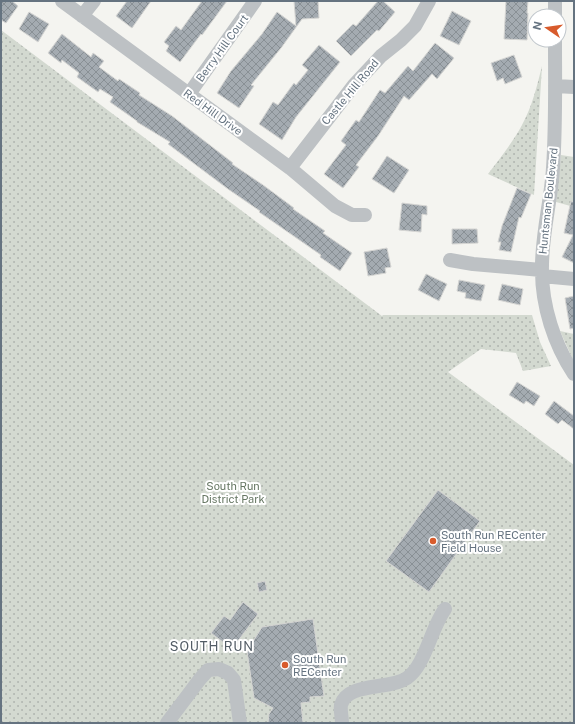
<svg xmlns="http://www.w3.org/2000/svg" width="575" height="724" font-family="'Public Sans',sans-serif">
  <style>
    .park { fill: url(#park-dots) }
    .building { fill: url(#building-cross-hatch); stroke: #d5d5d3 }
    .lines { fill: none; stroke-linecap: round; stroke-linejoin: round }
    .minor { stroke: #bdc1c4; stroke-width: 14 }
    .poi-dot { fill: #d85b2c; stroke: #fff; stroke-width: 1.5 }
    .labels { text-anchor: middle; stroke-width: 4; stroke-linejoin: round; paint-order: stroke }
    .street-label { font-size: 11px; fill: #657380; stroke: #fff }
    .park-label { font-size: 11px; fill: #667763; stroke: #fff }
    .poi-label { font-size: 11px; fill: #657380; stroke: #fff; text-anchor: start }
    .quarter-label { font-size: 13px; letter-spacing: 1px; fill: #525c65; stroke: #fff }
  </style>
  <defs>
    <pattern id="park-dots" width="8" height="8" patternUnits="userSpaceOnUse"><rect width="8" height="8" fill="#d3d9d0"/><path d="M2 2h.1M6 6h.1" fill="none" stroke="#afb4ae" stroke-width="1.8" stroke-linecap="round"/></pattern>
    <pattern id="building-cross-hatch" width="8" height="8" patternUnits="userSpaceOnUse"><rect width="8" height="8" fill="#a4abb1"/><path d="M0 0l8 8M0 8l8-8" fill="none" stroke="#899095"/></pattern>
  </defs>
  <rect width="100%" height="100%" fill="#f4f4f0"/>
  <path class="park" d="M1,30L382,316L383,315H532L540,342L551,366L523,371L516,353L481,349L448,372L574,465V723H1Z
    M542,66L534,195L488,174C500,158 513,142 522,125C532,107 537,86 542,66Z
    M561,155L574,157V207L556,202Z
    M560,331L574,334V362Z"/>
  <path class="building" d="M1,1H12L18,6L6,23L1,20Z
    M127,1H151L132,28L116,16Z
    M202,1H227L202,35L201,34L180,62L166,51L169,46L164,42L176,26L181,30Z
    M294,1H318L319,18L302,19L281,48L251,85L254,86L239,108L217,93L231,71L262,34L277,12L296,26Z
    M378,1H383L395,12L379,31L377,30L351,56L336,41L353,24L356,26Z
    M506,1H528L527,13H528L527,40L504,39Z
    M452,11L471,21L459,45L440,36Z
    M29,12L49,24L38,42L19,29Z
    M62,34L91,57L93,53L104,61L99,67L118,81L119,79L140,93L139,95L172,116L233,163L232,164L263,185L294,208L293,209L325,231L323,233L352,253L340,271L320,257L321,255L259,212L260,211L228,189L168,144L170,142L137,122V121L110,102L113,97L100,89L98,92L77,77L79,73L62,60L61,63L48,53Z
    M435,43L454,58L437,79L432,74L409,100L404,96L378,136L356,165L359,167L343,188L324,174L346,145L341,141L356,120L359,122L380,90L385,93L408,66L413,71Z
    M319,45L340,62L296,117L282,140L259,124L273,102L278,105L294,83L296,85L308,70L302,65Z
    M514,55L522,77L505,84L503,78L497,81L491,63Z
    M387,156L409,170L394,193L372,179Z
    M517,188L531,194L521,218L519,217L511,252L499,250L501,242H498L502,226Z
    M571,201L574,202V263L562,257L573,235L564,233Z
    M402,203L427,206V215L422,214L421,232L399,230Z
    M452,229H477L478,243L452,244Z
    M387,248L391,267L385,268L386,273L368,276L364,252Z
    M426,274L447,284L439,301L418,290Z
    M459,280L485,285L481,301L465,298L466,293L457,291Z
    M502,284L523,289L520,305L498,300Z
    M574,296V328L570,329L565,298Z
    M517,382L540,396L534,406L526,401L524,404L509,395Z
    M554,401L574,416V429L562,420L558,424L545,414Z
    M438,490L480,521L429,592L386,561Z
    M265,581L267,590L259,592L257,583Z
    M243,602L258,614L232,649L211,633L224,616L230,620Z
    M313,619L324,696L310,697V702L301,703L303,723H268L269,714L273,708L254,698L247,651L262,627Z"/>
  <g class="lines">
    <path class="minor" d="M62,1L290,168L335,206L352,215H365
      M82,16L94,1
      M555,16V1
      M555,40C555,83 556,125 553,168C551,202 541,237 542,271C542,306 554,344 574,374
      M555,86L574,87
      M189,94L255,1
      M290,168L354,85L381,56L401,40L415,26L429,1
      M450,260L473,264L541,270
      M542,276L574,279
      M167,723L200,679L208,670L219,669L228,673L234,680L240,723
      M342,723C342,717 340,710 341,705C347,682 389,690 407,678C425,666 431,628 445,609"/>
  </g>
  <g class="poi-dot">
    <circle cx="433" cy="541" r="4"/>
    <circle cx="285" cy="665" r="4"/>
  </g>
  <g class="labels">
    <g class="street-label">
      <text transform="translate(222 48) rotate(-54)" y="4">Berry Hill Court</text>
      <text transform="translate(350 92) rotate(-50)" y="4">Castle Hill Road</text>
      <text transform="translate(213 112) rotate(36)" y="4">Red Hill Drive</text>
      <text transform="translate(548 201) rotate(-84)" y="4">Huntsman Boulevard</text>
    </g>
    <g class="park-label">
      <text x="233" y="490">South Run<tspan x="233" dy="13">District Park</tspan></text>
    </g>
    <g class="poi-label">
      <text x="441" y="539">South Run RECenter<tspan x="441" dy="13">Field House</tspan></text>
      <text x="293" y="663">South Run<tspan x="293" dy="13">RECenter</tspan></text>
    </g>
    <g class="quarter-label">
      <text x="212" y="651">SOUTH RUN</text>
    </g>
  </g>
  <rect width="575" height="724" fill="none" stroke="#657380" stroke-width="4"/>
  <g transform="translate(547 28) rotate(283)"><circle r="19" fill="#ffffff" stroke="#c1c7cc"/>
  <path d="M0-3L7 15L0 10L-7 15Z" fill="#d85b2c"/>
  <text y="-6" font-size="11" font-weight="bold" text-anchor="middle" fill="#657380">N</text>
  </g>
</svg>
